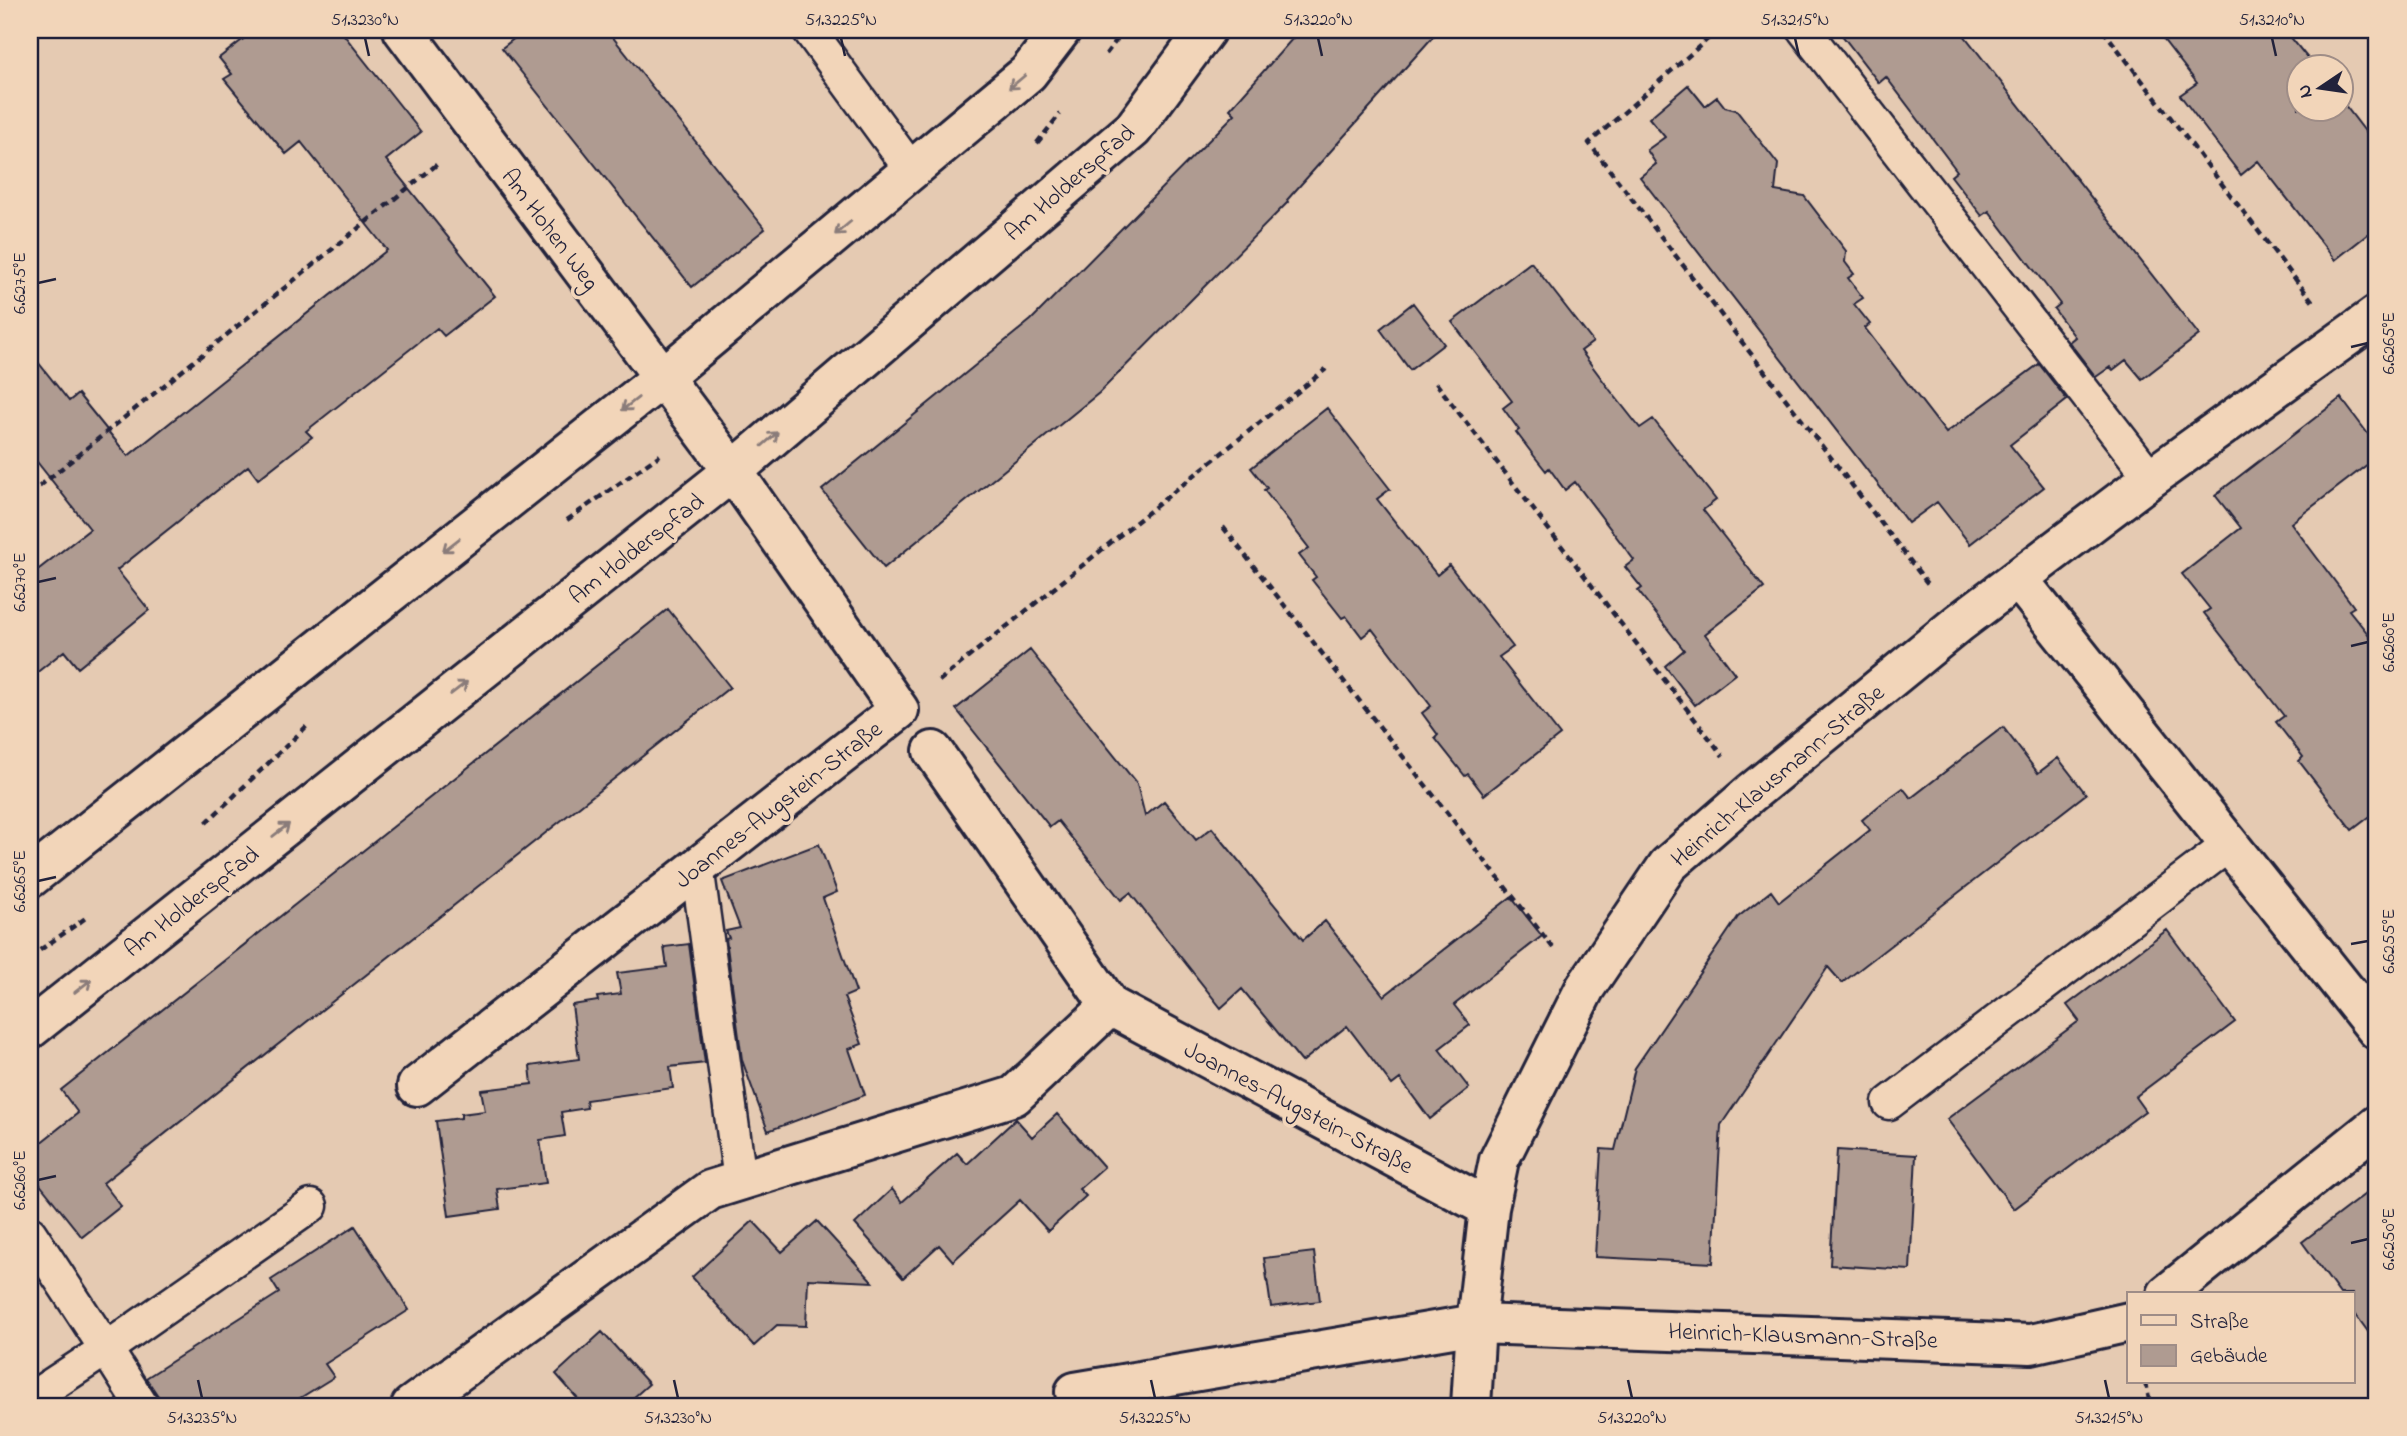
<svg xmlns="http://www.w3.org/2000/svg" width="2407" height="1436" font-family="'Indie Flower',sans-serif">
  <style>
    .building { fill: #af9b91; stroke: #22223b; stroke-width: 2 }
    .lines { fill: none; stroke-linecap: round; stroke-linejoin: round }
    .lane-casing { stroke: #22223b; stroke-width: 37 }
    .street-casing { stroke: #22223b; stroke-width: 44 }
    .path { stroke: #22223b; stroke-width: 4.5; stroke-dasharray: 7 5; stroke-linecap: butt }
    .lane { stroke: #f2d5b9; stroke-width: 32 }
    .street { stroke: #f2d5b9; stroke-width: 38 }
    .oneway { stroke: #8a7c7a }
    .ticks { fill: none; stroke: #22223b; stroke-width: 2.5 }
    .labels { text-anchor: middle; stroke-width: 7; stroke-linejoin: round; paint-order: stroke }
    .street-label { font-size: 24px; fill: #22223b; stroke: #f2d5b9 }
    .neatline { fill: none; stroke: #22223b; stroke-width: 2.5 }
    .ticks-label { font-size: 18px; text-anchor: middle; fill: #22223b }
  </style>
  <rect width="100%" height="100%" fill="#e5cab2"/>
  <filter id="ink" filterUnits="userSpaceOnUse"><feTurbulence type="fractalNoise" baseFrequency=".0143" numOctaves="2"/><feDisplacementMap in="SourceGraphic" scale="14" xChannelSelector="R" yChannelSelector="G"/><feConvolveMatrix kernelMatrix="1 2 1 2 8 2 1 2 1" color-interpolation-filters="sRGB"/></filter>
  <g filter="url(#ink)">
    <path class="building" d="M255,30H340L421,132L386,160L495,296L444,336L437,328L306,431L312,437L258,479L248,466L117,570L149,610L78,668L64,651L30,678V576L90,529L30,453V352L69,401L78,394L128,456L387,250L301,142L286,154L224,79L232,74L219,58Z
      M525,30H607L765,229L692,287L502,48Z
      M1300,30H1439L1287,200L1288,202L1099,393L884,568L822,490L1031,320L1235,114L1230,109Z
      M1838,30H1960L2199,335L2142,379L2126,360L2113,370L2110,367L2096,377L2069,342L2075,337L2054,309L2060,304L1989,211L1982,216L1951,176L1957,171L1886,77L1879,83Z
      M2156,30H2285L2314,66H2299V108H2341V100L2377,147V227L2335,260L2258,161L2241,175L2210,135L2180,95L2197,83Z
      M1688,85L1705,106L1717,97L1725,107L1736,110L1778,164L1775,191L1804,196L1846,251L1845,262L1854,274L1848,278L1863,298L1854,304L1870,324L1865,328L1946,433L2039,364L2067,400L2010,445L2044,487L1970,544L1937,502L1908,523L1640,177L1656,164L1647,150L1665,137L1649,118Z
      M1531,262L1593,342L1581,351L1610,390L1640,428L1653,419L1716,500L1703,510L1764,588L1705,634L1735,674L1695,705L1665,666L1684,650L1638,591L1642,588L1625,567L1634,560L1575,482L1565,490L1549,468L1546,471L1531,452L1516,432L1519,430L1503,408L1512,401L1452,322Z
      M1413,303L1444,344L1410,370L1380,329Z
      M2341,398L2377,446V457L2291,523L2354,607L2349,610L2377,645V811L2352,830L2299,761L2303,757L2276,722L2284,716L2204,613L2210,609L2182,574L2241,528L2215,495Z
      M1327,408L1390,489L1377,499L1437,575L1449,565L1513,647L1499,657L1560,735L1484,795L1468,774L1465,776L1435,738L1438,735L1422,713L1431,706L1372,629L1362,637L1346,616L1342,618L1312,580L1316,577L1299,555L1309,548L1264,490L1267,488L1251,468Z
      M668,609L730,687L103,1183L121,1206L82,1237L30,1172V1151L78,1113L61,1090Z
      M1030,650L1137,784L1145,816L1164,801L1196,840L1212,828L1303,940L1325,921L1384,996L1511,897L1542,936L1454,1005L1470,1025L1439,1049L1469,1088L1430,1119L1400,1079L1392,1085L1347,1026L1302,1062L1242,989L1221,1008L1130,893L1121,900L1058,821L1050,827L956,709Z
      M2003,727L2038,773L2058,758L2086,794L1842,983L1828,967L1721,1125L1713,1263L1595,1257L1601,1149L1615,1150L1635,1068L1738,917L1771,891L1779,902L1870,830L1862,820L1881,804L1903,788L1911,798Z
      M819,844L837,892L823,898L856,992L844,997L862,1044L849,1049L865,1095L768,1131L742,1060L726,939L729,938L726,931L740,928L722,881Z
      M2167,930L2235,1022L2135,1097L2145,1111L2014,1209L1947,1119L2079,1021L2067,1005Z
      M689,944L705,1063L670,1067L673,1088L586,1100L587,1108L561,1112L565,1136L540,1140L546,1183L497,1189L500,1209L449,1216L436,1121L461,1118V1114L485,1111L481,1090L532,1084L530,1066L579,1059L572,1005L598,1001L597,997L621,994L617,973L667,967L664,947Z
      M1057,1114L1104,1167L1079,1189L1086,1196L1048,1231L1020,1200L953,1261L939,1245L903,1278L855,1224L892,1189L902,1202L957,1153L967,1164L1016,1119L1032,1137Z
      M1837,1150L1916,1155L1910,1270L1830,1265Z
      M2377,1185V1344L2353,1311V1294H2340L2302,1242Z
      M753,1221L782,1252L817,1221L873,1282L808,1279L806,1326L777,1325L754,1346L692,1277Z
      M355,1226L409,1310L325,1364L334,1377L287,1406H160L158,1396L146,1378L279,1293L271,1280Z
      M1314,1252L1320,1301L1271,1307L1264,1258Z
      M602,1332L649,1384L624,1406H584L556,1374Z"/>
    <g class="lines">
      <defs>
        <path id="lane" d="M809,30L912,171
          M1804,30L2151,478
          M697,866L740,1180
          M1889,1103L2230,844
          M30,1233L106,1349L30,1399
          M142,1406L106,1349L311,1206"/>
        <path id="street" d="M403,30L733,471L899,710L417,1086
          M2019,580L2377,1030
          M933,751L1110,1006
          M30,878L662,378L1028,73L1061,30
          M30,1029L733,471L1133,129L1206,30
          M2167,1294L2377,1125
          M1075,1392L1476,1324L2031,1344L2129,1322
          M411,1406L710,1190L1014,1096L1110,1006L1489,1208
          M1471,1406L1476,1324L1489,1208L1499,1160L1585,988L1668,865L1751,793L1959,623L2151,478L2377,315"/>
      </defs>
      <use href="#lane" class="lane-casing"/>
      <use href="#street" class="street-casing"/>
      <path class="path" d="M1718,30L1589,143L1928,584
        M2103,30L2313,302
        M1106,54L1124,30
        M1037,143L1060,114
        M1436,383L1723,756
        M30,494L440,162
        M567,520L660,455
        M1223,527L1554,949
        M939,681L1326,369
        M206,823L308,725
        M30,957L87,917
        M2146,1382L2150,1406"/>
      <use href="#lane" class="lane"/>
      <use href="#street" class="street"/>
    </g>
    <defs><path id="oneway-shaft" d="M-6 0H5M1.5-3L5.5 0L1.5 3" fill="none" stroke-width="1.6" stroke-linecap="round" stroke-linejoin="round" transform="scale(1.75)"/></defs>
    <g class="oneway">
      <use href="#oneway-shaft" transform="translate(1017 82) rotate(140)"/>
      <use href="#oneway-shaft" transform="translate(843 228) rotate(140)"/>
      <use href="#oneway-shaft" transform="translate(630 404) rotate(142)"/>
      <use href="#oneway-shaft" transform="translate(770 439) rotate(-41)"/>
      <use href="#oneway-shaft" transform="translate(451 545) rotate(142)"/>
      <use href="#oneway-shaft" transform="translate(459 688) rotate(-38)"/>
      <use href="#oneway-shaft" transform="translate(281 830) rotate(-38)"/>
      <use href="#oneway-shaft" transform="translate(83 986) rotate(-38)"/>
    </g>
  </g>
  <path class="ticks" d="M365,38L369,56M841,38L845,56M1318,38L1322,56M1795,38L1799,56M2272,38L2276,56M38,283L56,279M2351,347L2368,343M38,582L56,578M2351,646L2368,642M38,881L56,877M2351,944L2368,941M38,1180L56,1176M2351,1243L2368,1239M198,1380L202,1398M674,1380L678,1398M1151,1380L1155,1398M1628,1380L1632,1398M2105,1380L2109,1398"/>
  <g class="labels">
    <g class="street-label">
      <text transform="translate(1069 182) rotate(-41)" y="8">Am Holderspfad</text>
      <text transform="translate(551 229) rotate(53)" y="8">Am Hohen Weg</text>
      <text transform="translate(636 548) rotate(-38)" y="8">Am Holderspfad</text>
      <text transform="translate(1777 775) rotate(-40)" y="8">Heinrich-Klausmann-Straße</text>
      <text transform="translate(778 804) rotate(-38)" y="8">Joannes-Augstein-Straße</text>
      <text transform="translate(191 901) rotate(-38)" y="8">Am Holderspfad</text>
      <text transform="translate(1299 1107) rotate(28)" y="8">Joannes-Augstein-Straße</text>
      <text transform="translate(1803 1335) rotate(2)" y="8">Heinrich-Klausmann-Straße</text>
    </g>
  </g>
  <rect width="2407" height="1436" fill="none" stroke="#f2d5b9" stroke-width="77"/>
  <rect x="2127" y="1292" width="228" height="91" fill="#f2d5b9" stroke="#9f8d87" stroke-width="2"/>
  <rect x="2141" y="1315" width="35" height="10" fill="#f2d5b9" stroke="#9f8d87" stroke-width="2"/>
  <text x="2190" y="1328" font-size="21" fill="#22223b">Straße</text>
  <rect x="2141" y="1345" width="35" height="21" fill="#af9b91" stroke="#9f8d87" stroke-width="2"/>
  <text x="2190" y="1362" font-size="21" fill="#22223b">Gebäude</text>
  <g transform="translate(2320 88) rotate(257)"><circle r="33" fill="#f2d5b9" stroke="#9f8d87" stroke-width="2"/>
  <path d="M0-5L12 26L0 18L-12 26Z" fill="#22223b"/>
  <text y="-10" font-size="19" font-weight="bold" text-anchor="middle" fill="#22223b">N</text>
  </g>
  <rect x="38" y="38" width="2330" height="1360" class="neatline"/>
  <g class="ticks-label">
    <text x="365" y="25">51.3230°N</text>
    <text x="841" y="25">51.3225°N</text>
    <text x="1318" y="25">51.3220°N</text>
    <text x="1795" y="25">51.3215°N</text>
    <text x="2272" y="25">51.3210°N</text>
    <text transform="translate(19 283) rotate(-90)" y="6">6.6275°E</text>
    <text transform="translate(2388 343) rotate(-90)" y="6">6.6265°E</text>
    <text transform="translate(19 582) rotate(-90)" y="6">6.6270°E</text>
    <text transform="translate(2388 642) rotate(-90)" y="6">6.6260°E</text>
    <text transform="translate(19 881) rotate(-90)" y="6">6.6265°E</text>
    <text transform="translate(2388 941) rotate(-90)" y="6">6.6255°E</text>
    <text transform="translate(19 1180) rotate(-90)" y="6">6.6260°E</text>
    <text transform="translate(2388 1239) rotate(-90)" y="6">6.6250°E</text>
    <text x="202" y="1423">51.3235°N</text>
    <text x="678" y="1423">51.3230°N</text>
    <text x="1155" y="1423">51.3225°N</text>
    <text x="1632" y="1423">51.3220°N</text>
    <text x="2109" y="1423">51.3215°N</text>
  </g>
</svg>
